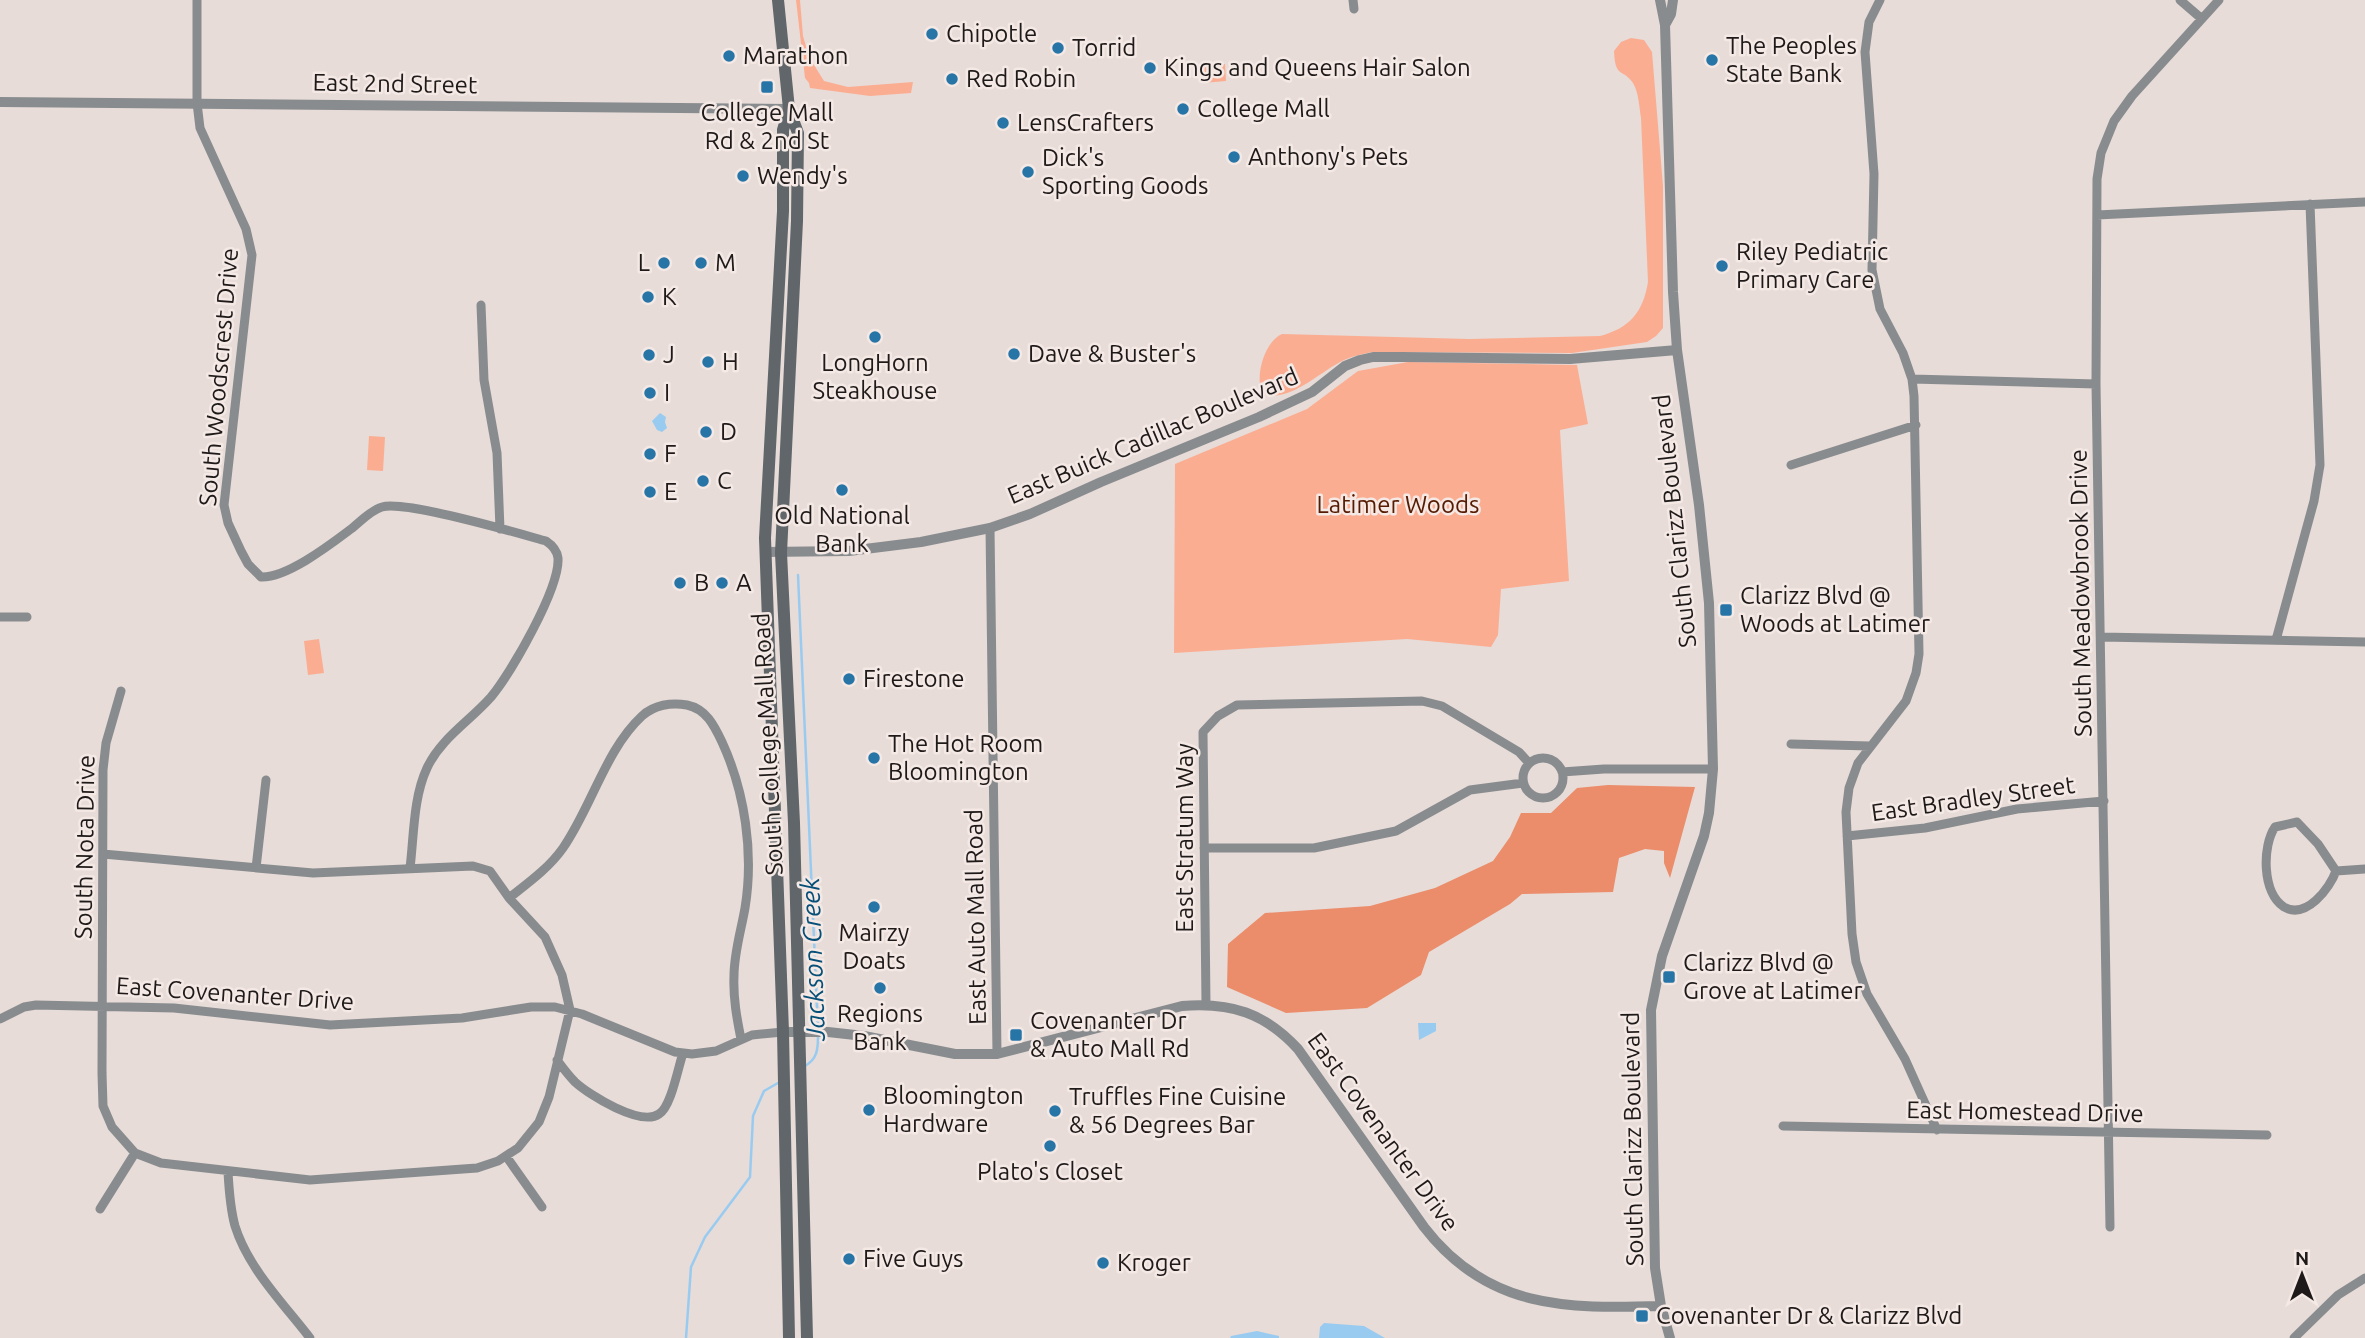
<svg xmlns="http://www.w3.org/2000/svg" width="2365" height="1338" font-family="Ubuntu,sans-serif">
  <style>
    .green { fill: #fbad92 }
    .forest { fill: #eb8c6a }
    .water { fill: #99cbf1 }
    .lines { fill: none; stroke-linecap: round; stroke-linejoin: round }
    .stream { stroke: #99cbf1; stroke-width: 2.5 }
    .minor { stroke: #898c8f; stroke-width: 9 }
    .tertiary { stroke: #898c8f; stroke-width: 10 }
    .secondary { stroke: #60666a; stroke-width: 12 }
    .poi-dot { fill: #2774a7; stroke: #f5e9e5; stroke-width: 2.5 }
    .labels { text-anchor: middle; stroke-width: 5; stroke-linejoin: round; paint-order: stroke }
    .poi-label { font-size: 24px; fill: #1e1a19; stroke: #f5e9e5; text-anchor: start }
    .street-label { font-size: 24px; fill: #1e1a19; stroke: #f5e9e5 }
    .park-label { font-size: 24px; fill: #561b02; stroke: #f5e9e5 }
    .water-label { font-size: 26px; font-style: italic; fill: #064f78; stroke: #f5e9e5 }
  </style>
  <rect width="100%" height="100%" fill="#e7dcd8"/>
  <path class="green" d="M796,0H800L803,36L809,57L824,81L848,87L913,82L911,93L870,96L810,88L809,83L805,78Z
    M1631,38L1644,40L1652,52L1663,186V328L1656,336L1647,342L1572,353L1372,352C1363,354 1353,356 1344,360C1319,372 1293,401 1263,395C1254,378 1264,342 1282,334L1469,339L1600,336C1630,328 1643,312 1648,282L1641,118C1639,107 1639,93 1633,83C1623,68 1615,79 1614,51L1621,42Z
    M1225,64L1226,81L1203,83L1202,66Z
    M1408,362L1577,365L1588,424L1560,430L1569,581L1501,589L1498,635L1491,647L1407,639L1174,653L1175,464L1307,409L1358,371Z
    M369,436L385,437L383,471L367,470Z
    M319,639L324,673L308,675L304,641Z"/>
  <path class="forest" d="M1608,785L1695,787L1670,878L1664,863V851L1645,849L1619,858L1613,892L1522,894L1510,904L1429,952L1421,975L1367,1008L1286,1013L1227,987L1228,944L1265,913L1370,906L1435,888L1493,861L1510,837L1521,813H1551L1577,788Z"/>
  <path class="water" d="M660,413L666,417L665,422L667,428L662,432L657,430L652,421Z
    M1418,1023H1436V1031L1419,1040Z
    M1324,1323L1364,1326L1385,1338H1319L1320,1327Z
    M1257,1331L1279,1336V1338H1230L1231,1336Z"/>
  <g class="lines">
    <path class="stream" d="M798,575L818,1030
      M805,1066C817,1059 818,1050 818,1036
      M686,1338L691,1267L705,1237L750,1177L753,1116L764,1091L778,1083"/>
    <path class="minor" d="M197,0V103L200,128L246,229L252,255L224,505L228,523L241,551L248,564L261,577C287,578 331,544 351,529C360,522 371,510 382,507C405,500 517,533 546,541C552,545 557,550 558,558C560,588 511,673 491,697C470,721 441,738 427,768C413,798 414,836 410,868
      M1353,0L1354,9
      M1880,0L1869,22L1865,52L1874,174L1872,270L1880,309L1903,353L1912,379L1914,396L1919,654L1916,673L1906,701L1858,763L1849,788L1846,812L1852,934L1856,962L1867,994L1905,1059L1937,1130
      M2180,0L2202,19
      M2097,215L2365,202
      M481,305L484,380L497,453L500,529
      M1912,379L2096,384
      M1791,465L1916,425
      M990,528L997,1054
      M0,617H27
      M2101,637L2365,642
      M2276,640L2314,501L2320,465L2310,204
      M1791,744L1870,746
      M1523 778a20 20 0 1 1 40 0a20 20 0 1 1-40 0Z
      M1562,772L1604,769H1713
      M2297,822L2318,844L2336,871C2330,888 2306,920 2284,907C2262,893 2262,846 2275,827Z
      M1847,836L1925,828L2017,809L2104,801
      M1204,848H1314L1396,831L1470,790L1523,783
      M103,854L313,873L473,866L490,871L509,898L545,937L562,975L570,1010L549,1097L539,1122L518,1148L498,1161L477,1168L310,1180L161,1163L135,1153L112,1127L103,1106L102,1073L103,770L106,743L121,691
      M256,868L266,780
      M2336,871L2365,869
      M509,898C528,883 549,868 563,848C591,808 606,749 642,716C654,705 671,702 687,705C706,709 714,725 722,742C745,792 754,853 745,908C741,931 734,953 734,976C733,998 737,1019 741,1039
      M1206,1004L1203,732L1218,716L1237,705L1422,701L1442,706L1519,752L1529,763
      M0,1019L24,1007L36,1005L174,1008L330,1025L462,1018L531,1007H555L582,1014L675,1052L692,1054L716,1051L752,1035L783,1032
      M557,1060C563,1068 568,1075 575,1082C589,1095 641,1127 659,1114C671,1107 678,1068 683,1053
      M1783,1126L2267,1135
      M506,1156L542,1207
      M228,1172C229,1190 230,1208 235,1226C248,1268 283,1303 310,1338
      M100,1209L135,1153
      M2110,1227L2096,384L2097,179L2101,153L2114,121L2132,96L2219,0
      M2294,1338L2338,1295L2365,1278"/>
    <path class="tertiary" d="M1660,0L1665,25L1673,292L1677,350L1699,505L1709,603L1713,769L1709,813L1704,836L1662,956L1651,1010L1655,1268L1661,1306L1670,1338
      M1665,25L1671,14L1673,0
      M0,102L789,109
      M765,552L849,551L921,542L990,528L1030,514L1101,482L1259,417L1312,392L1345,366L1360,360L1373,357H1403L1570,359L1677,350
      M783,1032H828L864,1036L955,1054H997L1182,1006C1231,1002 1265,1013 1298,1049L1424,1227C1487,1309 1566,1309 1661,1306"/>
    <path class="secondary" d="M778,0L789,109L798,133L797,221L781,553L794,823L807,1338
      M789,1338L783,1032L765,538L783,211V130L789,109"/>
  </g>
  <g class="poi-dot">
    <circle cx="932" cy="34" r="7"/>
    <circle cx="1058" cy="48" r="7"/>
    <circle cx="729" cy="56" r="7"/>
    <circle cx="1712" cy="60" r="7"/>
    <circle cx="1150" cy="68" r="7"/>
    <circle cx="952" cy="79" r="7"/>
    <rect x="760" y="80" width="14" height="14" rx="3.5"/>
    <circle cx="1183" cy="109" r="7"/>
    <circle cx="1003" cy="123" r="7"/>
    <circle cx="1234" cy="157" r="7"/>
    <circle cx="1028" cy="172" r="7"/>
    <circle cx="743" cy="176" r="7"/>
    <circle cx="664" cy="263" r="7"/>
    <circle cx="701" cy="263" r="7"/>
    <circle cx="1722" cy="266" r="7"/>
    <circle cx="648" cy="297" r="7"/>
    <circle cx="875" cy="337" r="7"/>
    <circle cx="1014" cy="354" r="7"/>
    <circle cx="649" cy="355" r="7"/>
    <circle cx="708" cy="362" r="7"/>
    <circle cx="650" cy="393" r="7"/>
    <circle cx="706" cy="432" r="7"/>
    <circle cx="650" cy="454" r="7"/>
    <circle cx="703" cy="481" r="7"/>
    <circle cx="842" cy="490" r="7"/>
    <circle cx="650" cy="492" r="7"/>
    <circle cx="680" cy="583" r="7"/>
    <circle cx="722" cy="583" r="7"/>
    <rect x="1719" y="603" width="14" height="14" rx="3.5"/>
    <circle cx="849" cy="679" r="7"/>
    <circle cx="874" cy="758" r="7"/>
    <circle cx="874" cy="907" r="7"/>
    <rect x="1662" y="970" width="14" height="14" rx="3.5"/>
    <circle cx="880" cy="988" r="7"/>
    <rect x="1009" y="1028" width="14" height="14" rx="3.5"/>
    <circle cx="869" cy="1110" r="7"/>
    <circle cx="1055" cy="1111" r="7"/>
    <circle cx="1050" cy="1146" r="7"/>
    <circle cx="849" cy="1259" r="7"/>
    <circle cx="1103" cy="1263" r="7"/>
    <rect x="1635" y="1309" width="14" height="14" rx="3.5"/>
  </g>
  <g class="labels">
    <g class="poi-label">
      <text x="946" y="42">Chipotle</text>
      <text x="1726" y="54">The Peoples<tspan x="1726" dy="28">State Bank</tspan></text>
      <text x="1072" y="56">Torrid</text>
      <text x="743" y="64">Marathon</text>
      <text x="1164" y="76">Kings and Queens Hair Salon</text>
      <text x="966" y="87">Red Robin</text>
      <text x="1197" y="117">College Mall</text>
      <text x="767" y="121" text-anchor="middle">College Mall<tspan x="767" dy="28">Rd &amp; 2nd St</tspan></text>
      <text x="1017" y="131">LensCrafters</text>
      <text x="1248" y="165">Anthony's Pets</text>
      <text x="1042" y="166">Dick's<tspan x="1042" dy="28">Sporting Goods</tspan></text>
      <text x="757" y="184">Wendy's</text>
      <text x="1736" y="260">Riley Pediatric<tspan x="1736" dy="28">Primary Care</tspan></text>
      <text x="650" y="271" text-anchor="end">L</text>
      <text x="715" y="271">M</text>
      <text x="662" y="305">K</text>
      <text x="1028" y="362">Dave &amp; Buster's</text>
      <text x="663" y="363">J</text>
      <text x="722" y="370">H</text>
      <text x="875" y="371" text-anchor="middle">LongHorn<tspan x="875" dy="28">Steakhouse</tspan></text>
      <text x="664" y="401">I</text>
      <text x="720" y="440">D</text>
      <text x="664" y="462">F</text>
      <text x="717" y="489">C</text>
      <text x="664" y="500">E</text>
      <text x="842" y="524" text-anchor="middle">Old National<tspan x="842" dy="28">Bank</tspan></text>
      <text x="694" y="591">B</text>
      <text x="736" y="591">A</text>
      <text x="1740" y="604">Clarizz Blvd @<tspan x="1740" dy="28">Woods at Latimer</tspan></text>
      <text x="863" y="687">Firestone</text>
      <text x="888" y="752">The Hot Room<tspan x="888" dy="28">Bloomington</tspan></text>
      <text x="874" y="941" text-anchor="middle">Mairzy<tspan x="874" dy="28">Doats</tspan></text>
      <text x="1683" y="971">Clarizz Blvd @<tspan x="1683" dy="28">Grove at Latimer</tspan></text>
      <text x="880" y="1022" text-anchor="middle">Regions<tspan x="880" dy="28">Bank</tspan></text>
      <text x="1030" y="1029">Covenanter Dr<tspan x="1030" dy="28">&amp; Auto Mall Rd</tspan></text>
      <text x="883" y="1104">Bloomington<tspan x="883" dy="28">Hardware</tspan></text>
      <text x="1069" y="1105">Truffles Fine Cuisine<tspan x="1069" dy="28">&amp; 56 Degrees Bar</tspan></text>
      <text x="1050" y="1180" text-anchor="middle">Plato's Closet</text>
      <text x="863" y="1267">Five Guys</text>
      <text x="1117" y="1271">Kroger</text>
      <text x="1656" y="1324">Covenanter Dr &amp; Clarizz Blvd</text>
    </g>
    <g class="street-label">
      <text transform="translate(395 84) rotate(1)" y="8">East 2nd Street</text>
      <text transform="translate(219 377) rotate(-85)" y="8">South Woodscrest Drive</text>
      <text transform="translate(1153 436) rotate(-23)" y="8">East Buick Cadillac Boulevard</text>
      <text transform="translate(1675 521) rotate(-96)" y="8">South Clarizz Boulevard</text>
      <text transform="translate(2081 593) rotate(-91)" y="8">South Meadowbrook Drive</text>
      <text transform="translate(768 744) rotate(-93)" y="8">South College Mall Road</text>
      <text transform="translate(1973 799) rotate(-8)" y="8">East Bradley Street</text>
      <text transform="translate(1185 838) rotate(-90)" y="8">East Stratum Way</text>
      <text transform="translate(85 847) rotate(-89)" y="8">South Nota Drive</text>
      <text transform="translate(976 917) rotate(-91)" y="8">East Auto Mall Road</text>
      <text transform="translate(235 994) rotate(4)" y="8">East Covenanter Drive</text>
      <text transform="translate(2025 1112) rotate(1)" y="8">East Homestead Drive</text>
      <text transform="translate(1383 1132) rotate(54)" y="8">East Covenanter Drive</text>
      <text transform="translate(1633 1139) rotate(-91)" y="8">South Clarizz Boulevard</text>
    </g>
    <g class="park-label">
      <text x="1398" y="513">Latimer Woods</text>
    </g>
    <g class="water-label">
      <text transform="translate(813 959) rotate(-92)" y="9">Jackson Creek</text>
    </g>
  </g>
  <g transform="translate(2302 1275)" stroke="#f5e9e5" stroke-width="5" paint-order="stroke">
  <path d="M0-5L12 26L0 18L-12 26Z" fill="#1e1a19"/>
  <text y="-10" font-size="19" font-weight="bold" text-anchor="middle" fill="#1e1a19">N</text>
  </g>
</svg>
